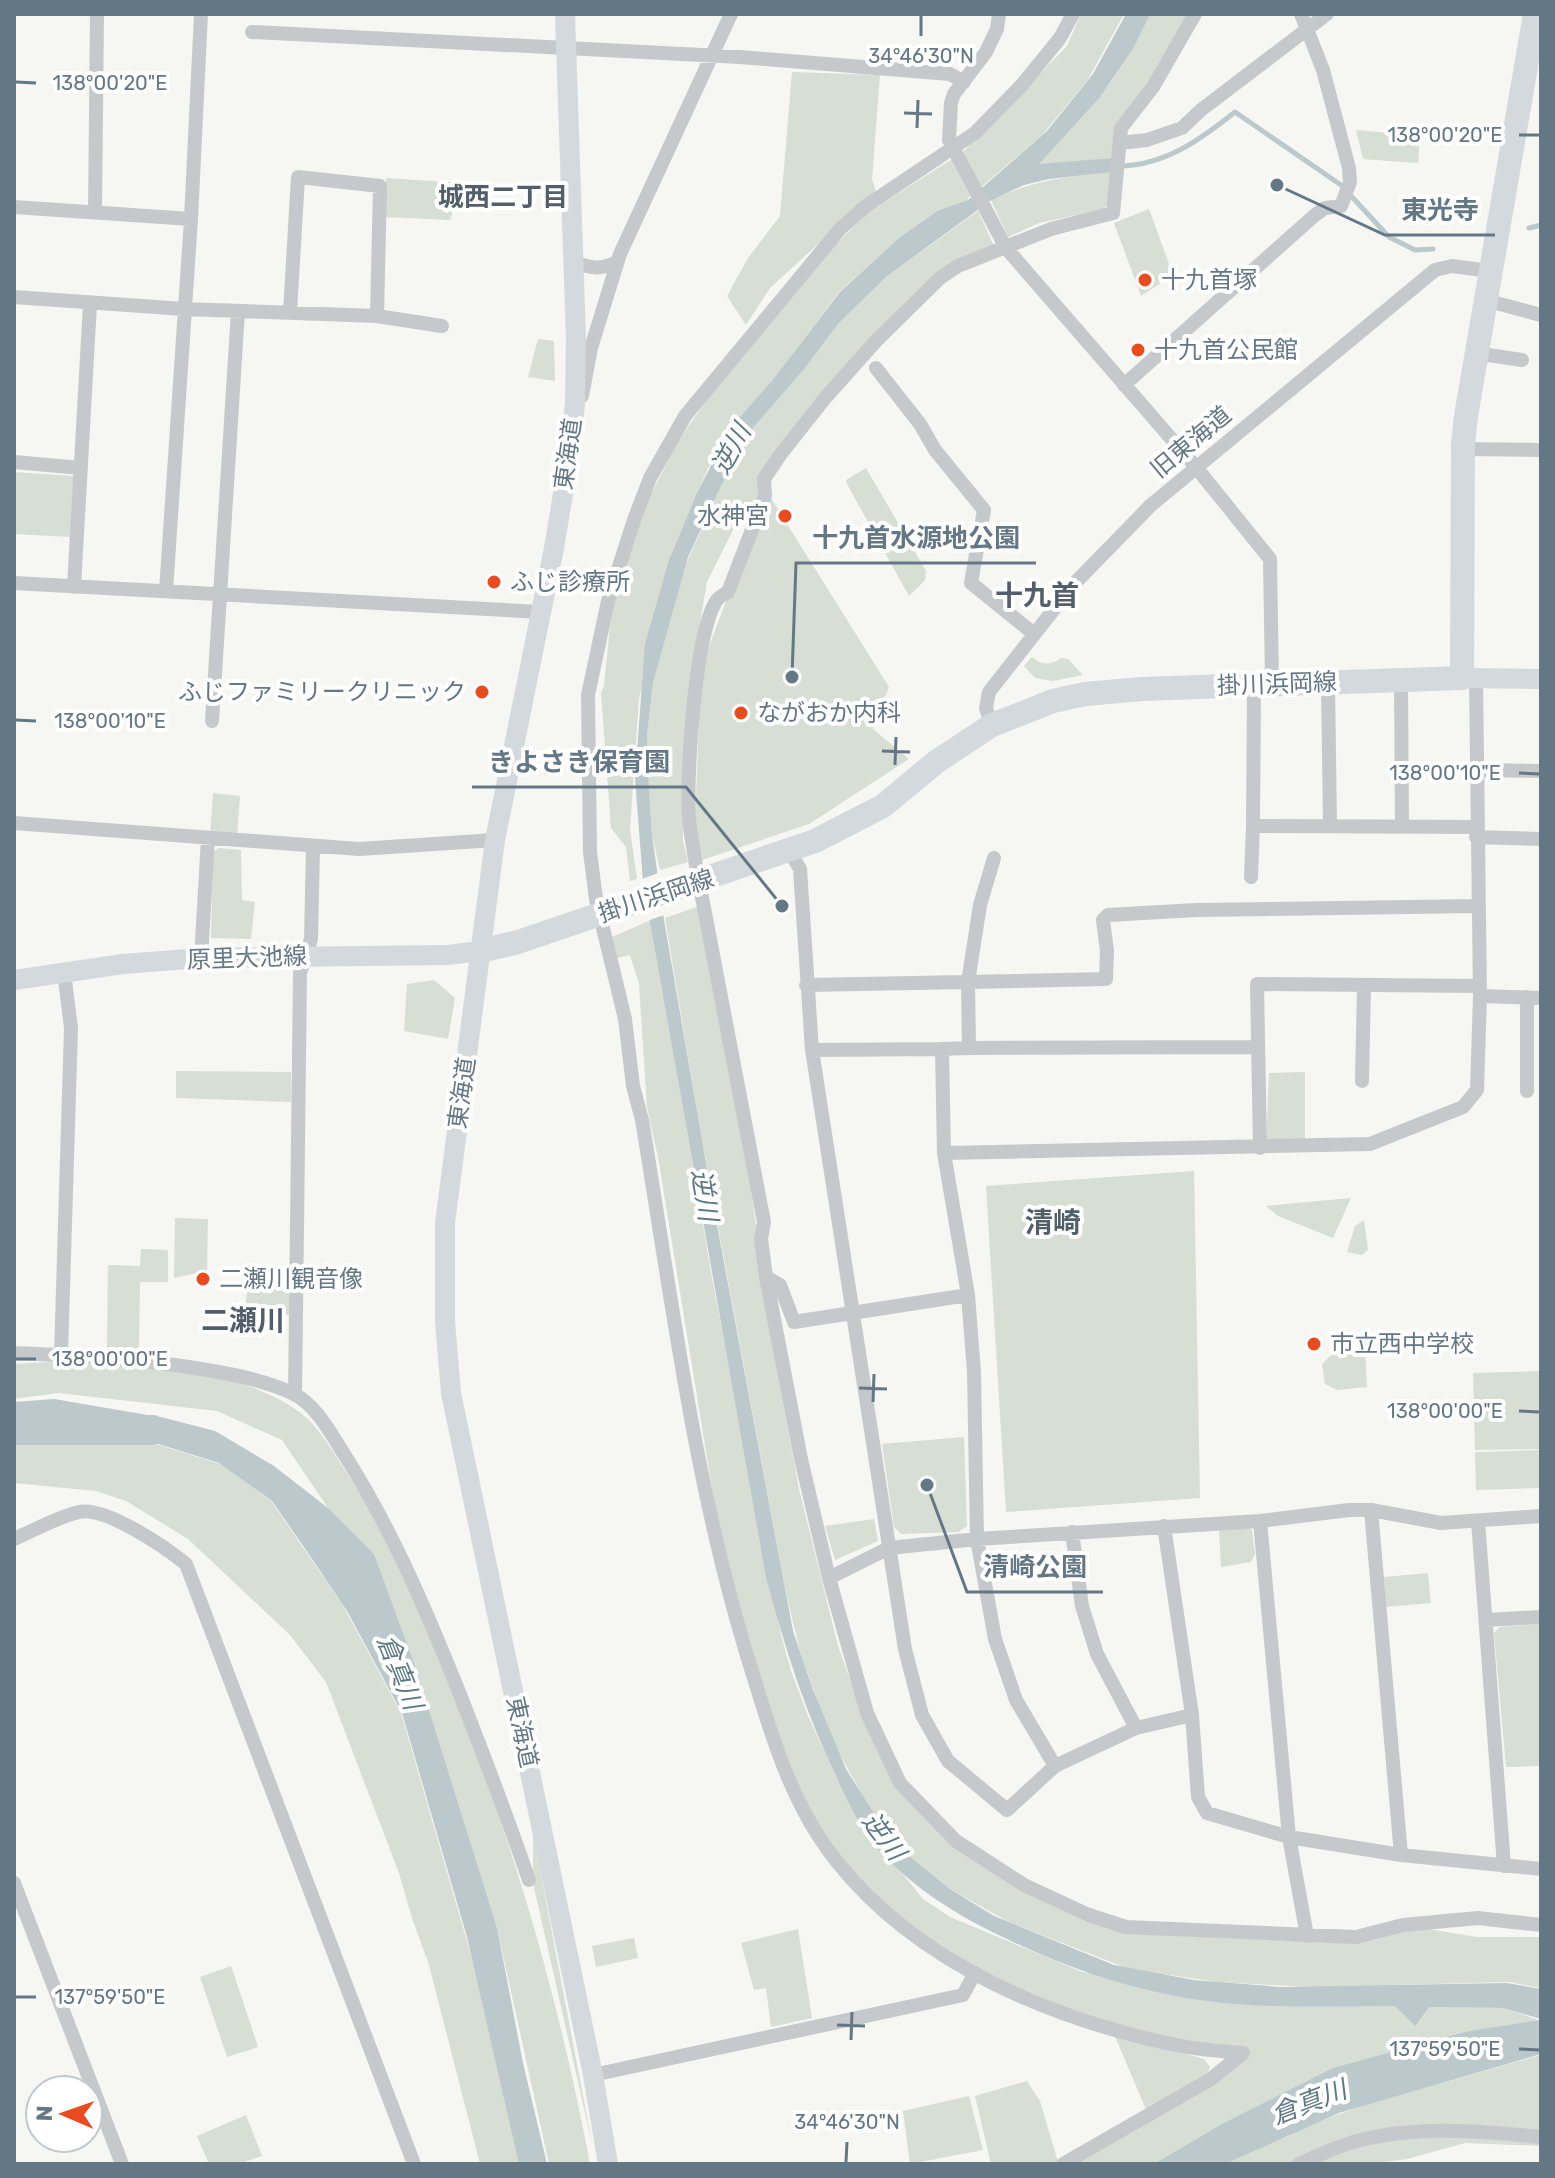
<svg xmlns="http://www.w3.org/2000/svg" width="1555" height="2178" font-family="Rubik,'Noto Sans JP',sans-serif">
  <style>
    .green { fill: #d7ded3 }
    .water { fill: #bbc8cc }
    .pier { fill: #f6f6f2 }
    .lines { fill: none; stroke-linecap: round; stroke-linejoin: round }
    .stream { stroke: #bbc8cc; stroke-width: 5 }
    .river { stroke: #bbc8cc; stroke-width: 30 }
    .street { stroke: #c6c9cc; stroke-width: 14 }
    .secondary { stroke: #d4d9dd; stroke-width: 20 }
    .primary { stroke: #d4d9dd; stroke-width: 24 }
    .ticks { fill: none; stroke: #647785; stroke-width: 3 }
    .poi-dot { fill: #ea4b1e; stroke: #fff; stroke-width: 3 }
    .labels { text-anchor: middle; stroke-width: 8; stroke-linejoin: round; paint-order: stroke }
    .poi-label { font-size: 24px; fill: #647785; stroke: #fff; text-anchor: start }
    .street-label { font-size: 24px; fill: #647785; stroke: #fff }
    .neighbourhood-label { font-size: 26px; font-weight: bold; fill: #525f6a; stroke: #fff }
    .water-label { font-size: 26px; font-style: italic; fill: #5f7982; stroke: #fff }
    .quarter-label { font-size: 28px; font-weight: bold; fill: #525f6a; stroke: #fff }
    .ticks-label { font-size: 20px; text-anchor: middle; fill: #647785; stroke: #fff; stroke-width: 8; stroke-linejoin: round; paint-order: stroke }
    .leader { fill: none; stroke: #647785; stroke-width: 3 }
    .callout-dot { fill: #647785; stroke: #fff; stroke-width: 3 }
    .callout-label { font-size: 26px; text-anchor: middle; font-weight: bold; fill: #647785; stroke: #fff; stroke-width: 8; stroke-linejoin: round; paint-order: stroke }
  </style>
  <rect width="100%" height="100%" fill="#f6f6f2"/>
  <path class="green" d="M1081,14H1124L1087,81L1042,135L968,198V200L939,210L900,237L839,292L708,468L671,555L639,699L630,829L637,879L630,881L626,847L611,828L601,693L604,685L613,598L637,522L678,441L737,357L804,275L869,212L963,152L1067,46Z
    M1147,14H1191L1113,158L1038,165L1108,86L1133,49Z
    M792,72L880,75L872,179L876,191L770,288L746,325L727,296L748,258L780,216Z
    M1356,130L1420,136L1418,163L1363,159Z
    M1112,172L1110,201L1104,209L1039,223L1008,237L991,200C1035,180 1064,177 1112,172Z
    M386,178L462,183L450,220L386,217Z
    M1149,209L1173,275L1141,296L1114,223Z
    M978,211L994,246L952,263L816,406L758,499L736,524L707,582L691,675L683,790V841L688,862L660,870L652,835L649,790L647,736L653,683L685,566L733,459L749,431L805,368L838,324L886,277Z
    M538,339L554,341L555,381L528,377Z
    M866,468L926,571L925,580L909,596L847,484L846,480Z
    M14,472L74,476L70,537L14,534Z
    M767,492L889,687L873,729L909,759L809,824L702,860L695,820L701,668Z
    M1032,657C1043,666 1050,665 1062,658L1068,659L1083,675L1053,681L1035,678L1024,666Z
    M213,793L240,796L237,837L210,836Z
    M219,848L241,850L242,900L255,902L251,939L211,938L213,852Z
    M700,906L750,1182L770,1332L799,1489L838,1646L863,1716L903,1794L1010,1879L1125,1927L1356,1937L1403,1925L1477,1937H1541V1988L1509,1982L1310,1987L1218,1982L1129,1969L1009,1922L950,1889L893,1843L867,1803L829,1735L800,1651L786,1593L700,1129L665,918Z
    M651,920L712,1278L781,1635L791,1671L808,1716L835,1774L863,1825L923,1899L950,1917L1082,1972L1429,2007L1503,2008L1541,2021L1469,2031L1165,2164H1063L1147,2112L1114,2034L1204,2059L1210,2067L1205,2079L1241,2054L1097,2024L1003,1986L875,1903L804,1814L732,1611L658,1157L647,1107L639,984L630,955L617,958L612,937Z
    M434,980L455,998L448,1039L404,1031L407,984Z
    M176,1071L291,1072V1102L176,1098Z
    M1305,1072V1140L1266,1142L1269,1073Z
    M1194,1171L1200,1498L1006,1512L986,1186Z
    M1351,1198L1333,1238L1278,1216L1266,1206Z
    M175,1218L208,1219L207,1271L174,1278Z
    M1364,1220L1368,1250L1362,1255L1347,1252L1355,1226Z
    M141,1249L168,1250V1282H140L139,1350L107,1349L108,1265L140,1266Z
    M289,1274V1315L245,1307L249,1280Z
    M1365,1347L1367,1387L1337,1390L1325,1384L1322,1364L1336,1350Z
    M48,1362C130,1367 224,1362 295,1409C317,1423 331,1449 345,1470C381,1522 405,1579 430,1637C503,1806 556,1983 590,2164H549L497,1928L374,1554L328,1508L282,1440L217,1411L59,1393L14,1399V1364Z
    M1541,1371V1449L1475,1450L1473,1373Z
    M79,1420L223,1465L271,1501L342,1604L401,1713L473,1962L520,2164H480L429,1965L412,1918L399,1873L326,1682L290,1635L188,1539L126,1501L96,1491L14,1483V1434L42,1423Z
    M964,1437L967,1526L958,1532L901,1534L894,1527L882,1444Z
    M1541,1450V1488L1476,1490L1475,1452Z
    M874,1519L878,1541L835,1560L825,1526Z
    M1246,1526L1252,1530L1255,1554L1251,1562L1221,1567L1219,1530Z
    M1428,1573L1431,1603L1386,1607L1384,1577Z
    M1541,1624V1766L1506,1767L1494,1633L1500,1627Z
    M533,1833L593,2148L533,1883Z
    M798,1929L812,2018L771,2027L766,1988L754,1990L741,1943Z
    M634,1938L638,1958L596,1967L592,1946Z
    M231,1966L258,2047L227,2057L200,1977Z
    M1541,2055V2146L1465,2143L1407,2159L1370,2164H1225L1309,2125L1365,2105Z
    M1027,2081L1040,2101L1058,2162L991,2164L975,2096Z
    M969,2096L983,2150L910,2164L903,2111Z
    M246,2115L262,2156L238,2164H209L197,2136Z"/>
  <path class="water" d="M1126,14H1150L1133,49L1100,97L1039,164L1113,158L1112,172L1049,179L1024,185L990,201L886,277L838,324L805,368L743,439L688,557L653,683L647,736L649,790L652,835L664,920L712,1198L793,1631L813,1690L846,1769L893,1843L950,1889L994,1916L1114,1965L1194,1980L1280,1987L1507,1983L1541,1989V2019L1503,2008L1429,2007L1415,2026L1395,2006C1322,2006 1247,2010 1176,1996C1117,1985 1063,1966 1009,1940C962,1918 916,1891 880,1851C862,1830 848,1803 837,1778C806,1714 784,1646 766,1577L643,882L635,778L645,644L669,560L697,493L731,427L772,381L840,292L900,237L939,210L968,200L1047,131L1093,74Z
    M54,1399L165,1418L215,1431L274,1466L328,1508L374,1554L416,1669L497,1928L523,2063L547,2164H519L467,1937L402,1713L347,1611L308,1553L272,1501L219,1463L82,1420L42,1423L14,1434V1402Z
    M1541,2020V2054L1339,2113L1225,2164H1154L1224,2123L1333,2068L1469,2031Z"/>
  <path class="pier" d="M661,872L667,914L647,921L639,880Z"/>
  <g class="lines">
    <path class="stream" d="M1118,166C1164,166 1200,140 1235,112L1341,185L1389,237L1415,250L1433,249
      M1529,228L1541,225"/>
    <path class="river" d="M14,1430H152"/>
    <path class="street" d="M999,14L997,29L986,52L954,94L951,103L949,140L1006,248L1195,466L1270,559L1272,684
      M1073,14L1060,38L1021,86L975,133L866,206L840,229L685,416L650,478L634,520L608,601L588,695L590,852L596,899L625,1019L633,1086L642,1120C673,1307 696,1497 754,1678C774,1744 794,1809 838,1863C920,1965 1056,2021 1181,2046C1201,2050 1222,2051 1243,2053
      M1195,14L1153,87L1121,128L1113,213L1051,229L958,266L940,278L876,341L826,397L780,455L764,479L765,496L728,592C723,595 717,598 715,603C695,638 686,775 689,817C690,833 694,850 696,866L764,1222L761,1239L766,1277L801,1459L829,1578L867,1713L900,1783L956,1841L1024,1885L1089,1915L1126,1927L1356,1937L1403,1925L1478,1918L1541,1925
      M252,32L740,57L950,74L964,82
      M1120,143L1147,140L1182,128L1201,110L1327,14
      M14,207L191,219
      M95,212L97,14
      M572,260C588,269 601,270 617,262
      M14,297L184,309L377,316L442,326
      M1485,300L1541,315
      M290,312L298,177L380,186L377,316
      M1475,353L1522,360
      M876,368L920,424L935,450L984,510L971,583L1033,633
      M1124,385L1315,215L1325,208L1341,206L1350,182L1349,168L1323,70L1301,14
      M582,396L591,348L620,254L731,14
      M1464,449L1541,450
      M14,462L81,468
      M14,583L540,612
      M74,587L90,304
      M166,591L191,219L201,14
      M1401,680L1402,826
      M1328,682L1330,826
      M1254,685L1253,826L1476,827
      M212,721L238,311
      M992,725L986,708L989,692L1073,585L1150,506L1435,270L1452,266L1490,271
      M1476,770L1541,771
      M14,823L359,849L495,840
      M1476,837L1541,839
      M790,852L800,869L812,1050L905,1649L922,1715L948,1761L1007,1810L1055,1766
      M1251,877L1253,826
      M201,958L208,838
      M806,985L968,982L980,905L994,858
      M1480,996L1541,998
      M969,1048L1257,1047
      M812,1050L942,1049
      M1362,1081L1364,987
      M1527,1091V997
      M1260,1148L1257,984L1479,986
      M944,1153L1370,1144L1463,1107L1477,1090L1480,996L1476,678
      M766,1277L780,1285L794,1322L968,1295
      M14,1353C77,1356 139,1358 201,1369C231,1374 265,1380 294,1394C316,1405 331,1434 344,1454C390,1526 423,1603 455,1682C481,1748 506,1813 529,1880
      M61,1355L71,1028L64,972
      M295,1395L300,973L311,939L313,848
      M1371,1510L1401,1855
      M1260,1521L1289,1837L1307,1936
      M1478,1521L1504,1866
      M1164,1526L1192,1715L1198,1797L1207,1813L1289,1837L1401,1855L1541,1869
      M1072,1532L1082,1606L1097,1654L1136,1728
      M14,1539C35,1530 57,1517 79,1512C105,1506 165,1547 186,1564L414,2164
      M829,1578L889,1548L977,1539L1260,1521L1349,1510H1371L1441,1523L1541,1516
      M1487,1620L1541,1617
      M1192,1715L1136,1728L1055,1766L1016,1700L995,1639L977,1539L974,1372L968,1295L944,1153L942,1049L969,1048L968,982L1106,979L1107,951L1103,920L1108,915L1196,910L1478,906
      M14,1883L122,2164
      M593,2075L963,1995L975,1973
      M1063,2164L1211,2079L1243,2053
      M1299,2164C1318,2156 1337,2146 1357,2141C1416,2125 1481,2131 1541,2137"/>
    <path class="secondary" d="M565,14L576,339L575,404L569,458L554,548L495,840L445,1223V1322L451,1393L593,2075L608,2164
      M1462,678L1541,679
      M14,980L123,964L201,958L448,955L480,951"/>
    <path class="primary" d="M480,951L518,942L815,841L883,806L936,762L992,725L1053,701L1085,694L1142,689L1462,678L1463,444L1466,416L1535,14"/>
  </g>
  <path class="ticks" d="M921,36V16M16,82L36,83M904,113L932,114M917,128L918,100M1519,135H1539M16,720L36,721M882,751L910,752M895,765L896,737M1519,773L1539,774M16,1359H36M859,1388L887,1389M873,1402L874,1374M1519,1411L1539,1412M16,1997H36M837,2025L865,2026M851,2040L852,2012M1519,2049L1539,2050M846,2162L847,2142"/>
  <g class="poi-dot">
    <circle cx="1145" cy="280" r="8"/>
    <circle cx="1138" cy="350" r="8"/>
    <circle cx="785" cy="516" r="8"/>
    <circle cx="494" cy="582" r="8"/>
    <circle cx="482" cy="692" r="8"/>
    <circle cx="741" cy="713" r="8"/>
    <circle cx="203" cy="1279" r="8"/>
    <circle cx="1314" cy="1344" r="8"/>
  </g>
  <g class="labels">
    <g class="poi-label">
      <text x="1161" y="288">十九首塚</text>
      <text x="1154" y="358">十九首公民館</text>
      <text x="769" y="524" text-anchor="end">水神宮</text>
      <text x="510" y="590">ふじ診療所</text>
      <text x="466" y="700" text-anchor="end">ふじファミリークリニック</text>
      <text x="757" y="721">ながおか内科</text>
      <text x="219" y="1287">二瀬川観音像</text>
      <text x="1330" y="1352">市立西中学校</text>
    </g>
    <g class="street-label">
      <text transform="translate(1191 442) rotate(-40)" y="8">旧東海道</text>
      <text transform="translate(568 454) rotate(-82)" y="8">東海道</text>
      <text transform="translate(1277 684) rotate(-2)" y="8">掛川浜岡線</text>
      <text transform="translate(656 896) rotate(-18)" y="8">掛川浜岡線</text>
      <text transform="translate(247 958) rotate(-2)" y="8">原里大池線</text>
      <text transform="translate(462 1093) rotate(-82)" y="8">東海道</text>
      <text transform="translate(522 1732) rotate(78)" y="8">東海道</text>
    </g>
    <g class="neighbourhood-label">
      <text x="503" y="206">城西二丁目</text>
    </g>
    <g class="water-label">
      <text transform="translate(731 449) rotate(-61)" y="9">逆川</text>
      <text transform="translate(705 1195) rotate(81)" y="9">逆川</text>
      <text transform="translate(400 1672) rotate(68)" y="9">倉真川</text>
      <text transform="translate(884 1836) rotate(53)" y="9">逆川</text>
      <text transform="translate(1309 2102) rotate(-21)" y="9">倉真川</text>
    </g>
    <g class="quarter-label">
      <text x="1037" y="605">十九首</text>
      <text x="1053" y="1232">清崎</text>
      <text x="243" y="1330">二瀬川</text>
    </g>
  </g>
  <g class="ticks-label">
    <text x="921" y="63">34°46'30"N</text>
    <text x="110" y="90">138°00'20"E</text>
    <text x="1445" y="142">138°00'20"E</text>
    <text x="110" y="728">138°00'10"E</text>
    <text x="1445" y="780">138°00'10"E</text>
    <text x="110" y="1366">138°00'00"E</text>
    <text x="1445" y="1418">138°00'00"E</text>
    <text x="110" y="2004">137°59'50"E</text>
    <text x="1445" y="2056">137°59'50"E</text>
    <text x="847" y="2129">34°46'30"N</text>
  </g>
  <path class="leader" d="M1277 185L1385 235H1495M792 677L796 563H1036M782 906L686 787H472M927 1485L967 1592H1103"/>
  <g class="callout-dot">
    <circle cx="1277" cy="185" r="8"/>
    <circle cx="792" cy="677" r="8"/>
    <circle cx="782" cy="906" r="8"/>
    <circle cx="927" cy="1485" r="8"/>
  </g>
  <g class="callout-label">
    <text x="1440" y="219">東光寺</text>
    <text x="916" y="547">十九首水源地公園</text>
    <text x="579" y="771">きよさき保育園</text>
    <text x="1035" y="1576">清崎公園</text>
  </g>
  <rect width="1555" height="2178" fill="none" stroke="#647785" stroke-width="32"/>
  <g transform="translate(64 2114) rotate(272)"><circle r="38" fill="#ffffff" stroke="#c1c9ce" stroke-width="2"/>
  <path d="M0-6L14 30L0 20L-14 30Z" fill="#ea4b1e"/>
  <text y="-12" font-size="22" font-weight="bold" text-anchor="middle" fill="#647785">N</text>
  </g>
</svg>
